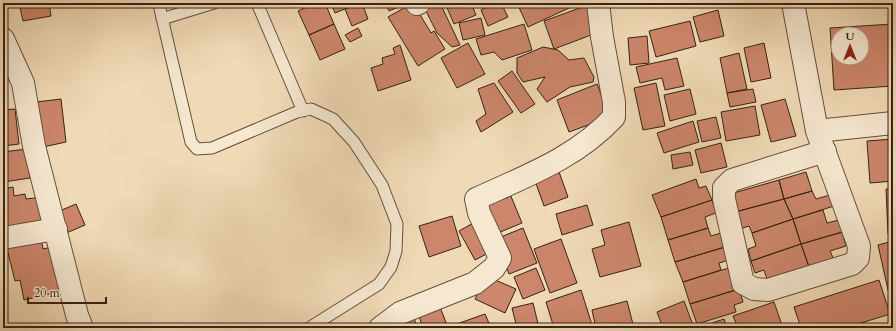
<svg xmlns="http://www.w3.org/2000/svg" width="896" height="331" font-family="Cardo,serif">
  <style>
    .building { fill: #cc866b; stroke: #372116; fill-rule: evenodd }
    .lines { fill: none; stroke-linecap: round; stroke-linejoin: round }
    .service-casing { stroke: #654f3e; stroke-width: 13 }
    .minor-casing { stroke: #654f3e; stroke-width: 24 }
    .service { stroke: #f5e7d0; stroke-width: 11 }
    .minor { stroke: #f5e7d0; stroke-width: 22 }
  </style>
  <rect width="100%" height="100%" fill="#f0dab6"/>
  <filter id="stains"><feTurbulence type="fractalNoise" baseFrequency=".005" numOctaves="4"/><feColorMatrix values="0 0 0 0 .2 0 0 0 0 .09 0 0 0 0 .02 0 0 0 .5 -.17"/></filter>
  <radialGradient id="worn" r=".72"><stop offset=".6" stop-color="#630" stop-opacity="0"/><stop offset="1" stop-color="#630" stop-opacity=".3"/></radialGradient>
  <path class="building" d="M19,3H49L51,16L23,21Z
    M316,3H325L334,24L309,35L298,11Z
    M331,3H357V4L335,13Z
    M362,3L368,19L352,26L345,9Z
    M385,3H408L389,11Z
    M413,3L431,33L434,31L445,49L418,66L388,17Z
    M440,3L460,45L452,47L437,33L425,9Z
    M445,3H471L476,15L454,24Z
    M495,3H501L508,17L488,26L481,10Z
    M517,3H580L528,27Z
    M588,5L599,32L554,49L544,21Z
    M718,10L724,36L700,42L693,17Z
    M481,18L485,35L463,40L459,23Z
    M690,21L696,46L656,57L649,31Z
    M334,24L345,49L320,60L309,35Z
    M524,24L532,50L502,60L494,52L481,55L476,39Z
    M893,24V86L834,90L830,28ZM838,34H862V58H838Z
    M358,28L362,36L350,42L345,35Z
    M647,36L649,63L630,65L628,38Z
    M468,43L485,74L457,88L441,58Z
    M764,43L771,78L751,82L744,48Z
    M400,45L411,80L378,91L371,68L383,64L382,58L395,54L393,48Z
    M543,47L558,50L569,60L584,58L594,77L593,82L570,87L547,102L537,89L545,77L523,82L517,73V58Z
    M739,53L747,89L727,93L720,58Z
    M677,58L684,86L665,90L662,78L640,83L636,67Z
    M512,71L535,104L521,113L498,81Z
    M494,83L513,112L481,132L476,121L486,114L478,89Z
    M656,83L665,126L643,130L634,88Z
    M597,84L610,117L569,132L557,100Z
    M690,89L696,114L670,121L664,95Z
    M753,89L756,102L730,107L727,93Z
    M61,99L66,142L43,147L36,102Z
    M785,99L796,136L771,142L761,105Z
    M755,106L760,135L726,141L721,112Z
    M15,109L19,144L3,146V110Z
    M716,117L721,138L702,142L697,121Z
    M693,121L699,142L664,153L657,133Z
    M893,139V181L870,183L867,141Z
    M721,143L727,167L701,173L695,150Z
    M27,149L30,178L3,182V152Z
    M690,152L693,165L673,169L671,155Z
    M558,169L568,197L544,206L534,178Z
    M806,172L812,191L784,199L779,180Z
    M696,179L699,188L706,186L712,200L661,217L652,195Z
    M779,180L784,199L735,212L730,194Z
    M13,187L14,196L25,194L26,199L43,197L47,221L3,227V189Z
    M508,189L522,223L493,235L479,201Z
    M886,189H893V234H888Z
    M812,191L816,199L830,195L834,206L793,219L784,199Z
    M784,199L793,219L752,233L749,226L740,229L735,212Z
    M712,200L716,213L705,217L708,228L668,240L661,217Z
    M76,204L85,225L64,234L55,213Z
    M587,205L593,225L562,235L556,214Z
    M823,210L827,223L839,220L843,232L801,244L793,219Z
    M452,216L461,246L429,257L419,226Z
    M793,219L801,244L751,261L748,249L756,246L752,233Z
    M477,221L494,250L475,260L459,231Z
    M629,222L641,266L600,277L592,249L605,245L601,230Z
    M523,228L537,263L509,274L496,239Z
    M708,228L711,236L721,233L725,247L675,262L668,240Z
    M842,232L846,246L830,251L834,260L809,267L801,244Z
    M40,233L43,249L56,246L66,290L24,300L20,280L15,281L5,241Z
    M561,239L577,283L550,293L534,249Z
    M893,241V312L878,245Z
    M801,244L809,267L768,282L764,270L755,273L751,261Z
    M725,247L729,260L719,263L721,270L683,282L675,262Z
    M732,267L739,289L690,304L683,282Z
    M536,268L545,290L523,299L514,277Z
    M486,276L516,289L505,313L475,299Z
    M879,280L890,314L845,328H801L794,307Z
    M739,289L743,302L734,305L736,312L697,324L690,304Z
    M581,290L593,328H554L546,302Z
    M627,301L634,328H596L592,310Z
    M684,301L694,328H663L657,312Z
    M438,302L447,325L439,328H423L417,310Z
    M774,302L783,328H738L733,316Z
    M533,303L539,328H517L512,308Z
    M413,314L417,328H395Z
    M485,314L491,328H456L454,325Z
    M724,319L727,328H700V327Z"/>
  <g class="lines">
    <defs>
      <path id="service" d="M257,3L303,111
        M160,9L191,142L197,149L212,148L297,112L311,109L333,119L354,142L382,185L397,224L396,251L391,267L379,284L309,328
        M162,19L214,3"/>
      <path id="minor" d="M793,3L817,131L859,246L858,258L852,264L768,290L754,289L743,283L724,199V188L732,180L825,151
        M417,4L419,3
        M3,39L23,83L34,146L77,315L82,328
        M817,131L893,123
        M3,238L56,229
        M380,328L400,313L475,283L494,268L500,258L479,213L476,199C526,176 576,158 614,117V102L602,37L598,3"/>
    </defs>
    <use href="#service" class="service-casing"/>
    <use href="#minor" class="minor-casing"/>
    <use href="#service" class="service"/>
    <use href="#minor" class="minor"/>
  </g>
  <rect width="896" height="331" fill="none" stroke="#f0dab6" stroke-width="16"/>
  <rect x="4" y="4" width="888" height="323" fill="none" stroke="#372116" stroke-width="2"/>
  <rect x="8" y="8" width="880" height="315" fill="none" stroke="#372116"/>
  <g transform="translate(850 46)"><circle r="19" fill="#f5e7d0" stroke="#a99886"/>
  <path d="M0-3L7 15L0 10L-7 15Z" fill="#8f2418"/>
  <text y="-6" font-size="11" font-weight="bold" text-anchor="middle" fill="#372116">U</text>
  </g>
  <path d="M28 297v6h78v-6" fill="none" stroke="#372116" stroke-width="2"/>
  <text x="34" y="297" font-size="12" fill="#372116" stroke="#f5e7d0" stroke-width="3" paint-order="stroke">20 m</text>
  <rect width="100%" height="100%" filter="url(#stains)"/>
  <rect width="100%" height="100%" fill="url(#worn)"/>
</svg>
